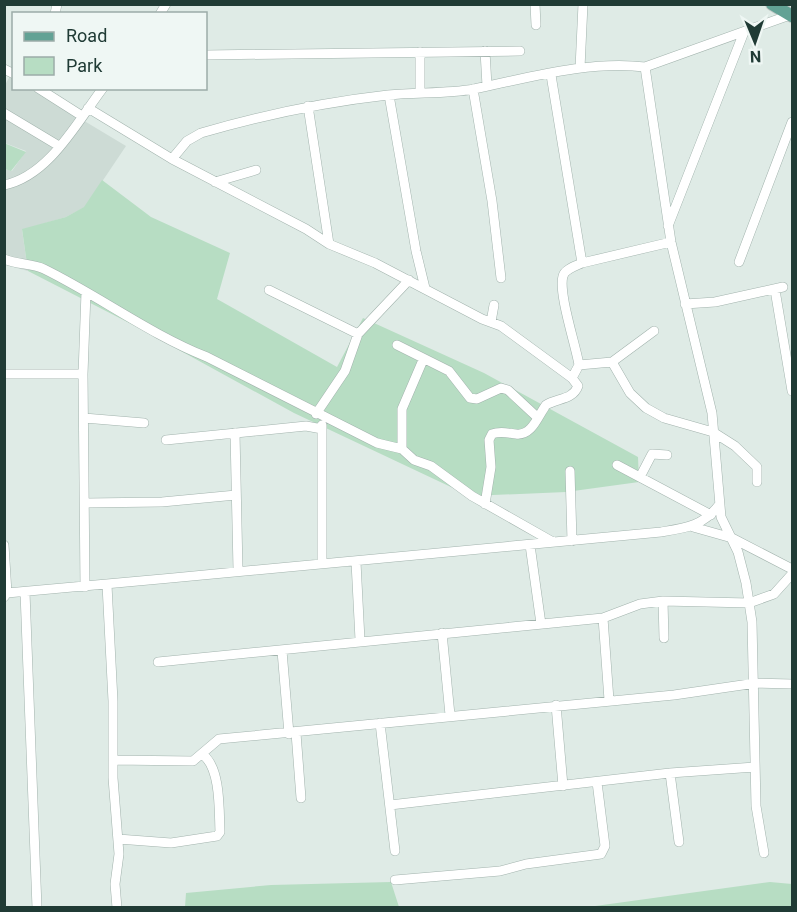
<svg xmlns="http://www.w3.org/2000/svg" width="797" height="912" font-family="Roboto,sans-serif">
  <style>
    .built { fill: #cddbd5 }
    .green { fill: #b7ddc3 }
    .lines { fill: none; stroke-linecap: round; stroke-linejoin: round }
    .minor-casing { stroke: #a2b3ad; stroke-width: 10 }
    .major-casing { stroke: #c1c8c6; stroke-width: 14 }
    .minor { stroke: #fff; stroke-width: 9 }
    .major { stroke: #62a295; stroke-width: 12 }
  </style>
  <rect width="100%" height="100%" fill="#dfebe6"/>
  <path class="built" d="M10,76L13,78L14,88L31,89L126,146L85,207L66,217L22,230L28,271L5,265V169L12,171L26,151L5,143V85Z"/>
  <path class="green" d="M4,143L26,152L11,171L5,169Z
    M102,180L151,217L230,253L217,299L337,367L363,318L484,373L638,457L639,482L566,492L470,496L294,413L139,328L28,271L22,229L66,217L84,207Z
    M391,882L399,907H185L186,893L271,885Z
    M770,882L792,884V907H588Z"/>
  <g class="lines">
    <defs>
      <path id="minor" d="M535,4L536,25
        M55,14L57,4
        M160,14L166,4
        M485,51L487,86
        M420,52V93
        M206,55L520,51
        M645,67L671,242L712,413L721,517L738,552L746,583L752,622L756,806L764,853
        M580,68L583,4
        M4,69L14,74
        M551,75L582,263C576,266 565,269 563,276C558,293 576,346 579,365L572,378
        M38,88L82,116
        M473,89L492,201L501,278
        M389,95L416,251L425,288
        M308,106L329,244
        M88,108L172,159L306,229L329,244L375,263L482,319L501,326L572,378L578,386C573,400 557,398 546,405C538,416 532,436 516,434C507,433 500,431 492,434L489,440L491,467L485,504
        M4,113L59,146
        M172,159L187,141L201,133C263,115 325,102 388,95C417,92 447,94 474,89C528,78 590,60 645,67L790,15
        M215,182L256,170
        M4,185C49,176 77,122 103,88
        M668,226L744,32
        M4,259C18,265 32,263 44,269C99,296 151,335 207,357L377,443L402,449L414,460L431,466L472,496L553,542
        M739,262L792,122
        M582,263L671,242
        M269,290L358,334
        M775,290L792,391
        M685,304L715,302L783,287
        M491,322L494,305
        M397,345L449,371L470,398L477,399L501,388L508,390L537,417
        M612,362L630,393L646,408L664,418L713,432L735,446L757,467V482
        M579,365L612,362L654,331
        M4,374H83
        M316,414L345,371L358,334L409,280
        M84,418L144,423
        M235,433L238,570
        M166,440L306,426L322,429
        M402,449V409L423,360
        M617,465L711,515
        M570,471L572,541
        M640,477L652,454L667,455
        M86,503L162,502L236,495
        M693,527L732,538L792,569
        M4,545L7,593
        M530,545L541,624
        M356,562L360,640
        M322,563V425
        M107,585L113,701V778L119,854L115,884L117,908
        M85,587L83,374L86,292
        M25,592L37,908
        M4,597L7,593C225,573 443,554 661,532C686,528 703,526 719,505
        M663,601L664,638
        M603,618L609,700
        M442,633L450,715
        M282,651L289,734
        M158,662L603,618L640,604L663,601L749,603L774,594L792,574
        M556,705L563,786
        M380,723L395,851
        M296,733L301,798
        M113,760L193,761L219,739L674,695L756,683L792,684
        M670,773L679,842
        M390,805L670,773L755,767
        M118,839L171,843L217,836L220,832C219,812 221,768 203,755
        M395,880L500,871L526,864L601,854L605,846L597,782"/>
      <path id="major" d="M772,4L792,16"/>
    </defs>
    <use href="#minor" class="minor-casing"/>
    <use href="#major" class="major-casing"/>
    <use href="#minor" class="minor"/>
    <use href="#major" class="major"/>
  </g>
  <rect width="797" height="912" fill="none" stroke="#203b35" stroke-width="12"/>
  <rect x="12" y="12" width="195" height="78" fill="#eff7f4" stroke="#9caca8" stroke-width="1.5"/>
  <rect x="24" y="32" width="30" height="9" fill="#62a295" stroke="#9caca8" stroke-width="1.5"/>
  <text x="66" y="42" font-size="18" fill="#203b35">Road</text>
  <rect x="24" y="57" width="30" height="18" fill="#b7ddc3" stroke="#9caca8" stroke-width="1.5"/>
  <text x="66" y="72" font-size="18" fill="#203b35">Park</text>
  <g transform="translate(755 42) rotate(178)" stroke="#eff7f4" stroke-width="4.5" paint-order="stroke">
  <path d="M0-4.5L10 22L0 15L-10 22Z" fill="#203b35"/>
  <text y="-9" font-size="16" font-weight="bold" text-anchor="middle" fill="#203b35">N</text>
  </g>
</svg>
